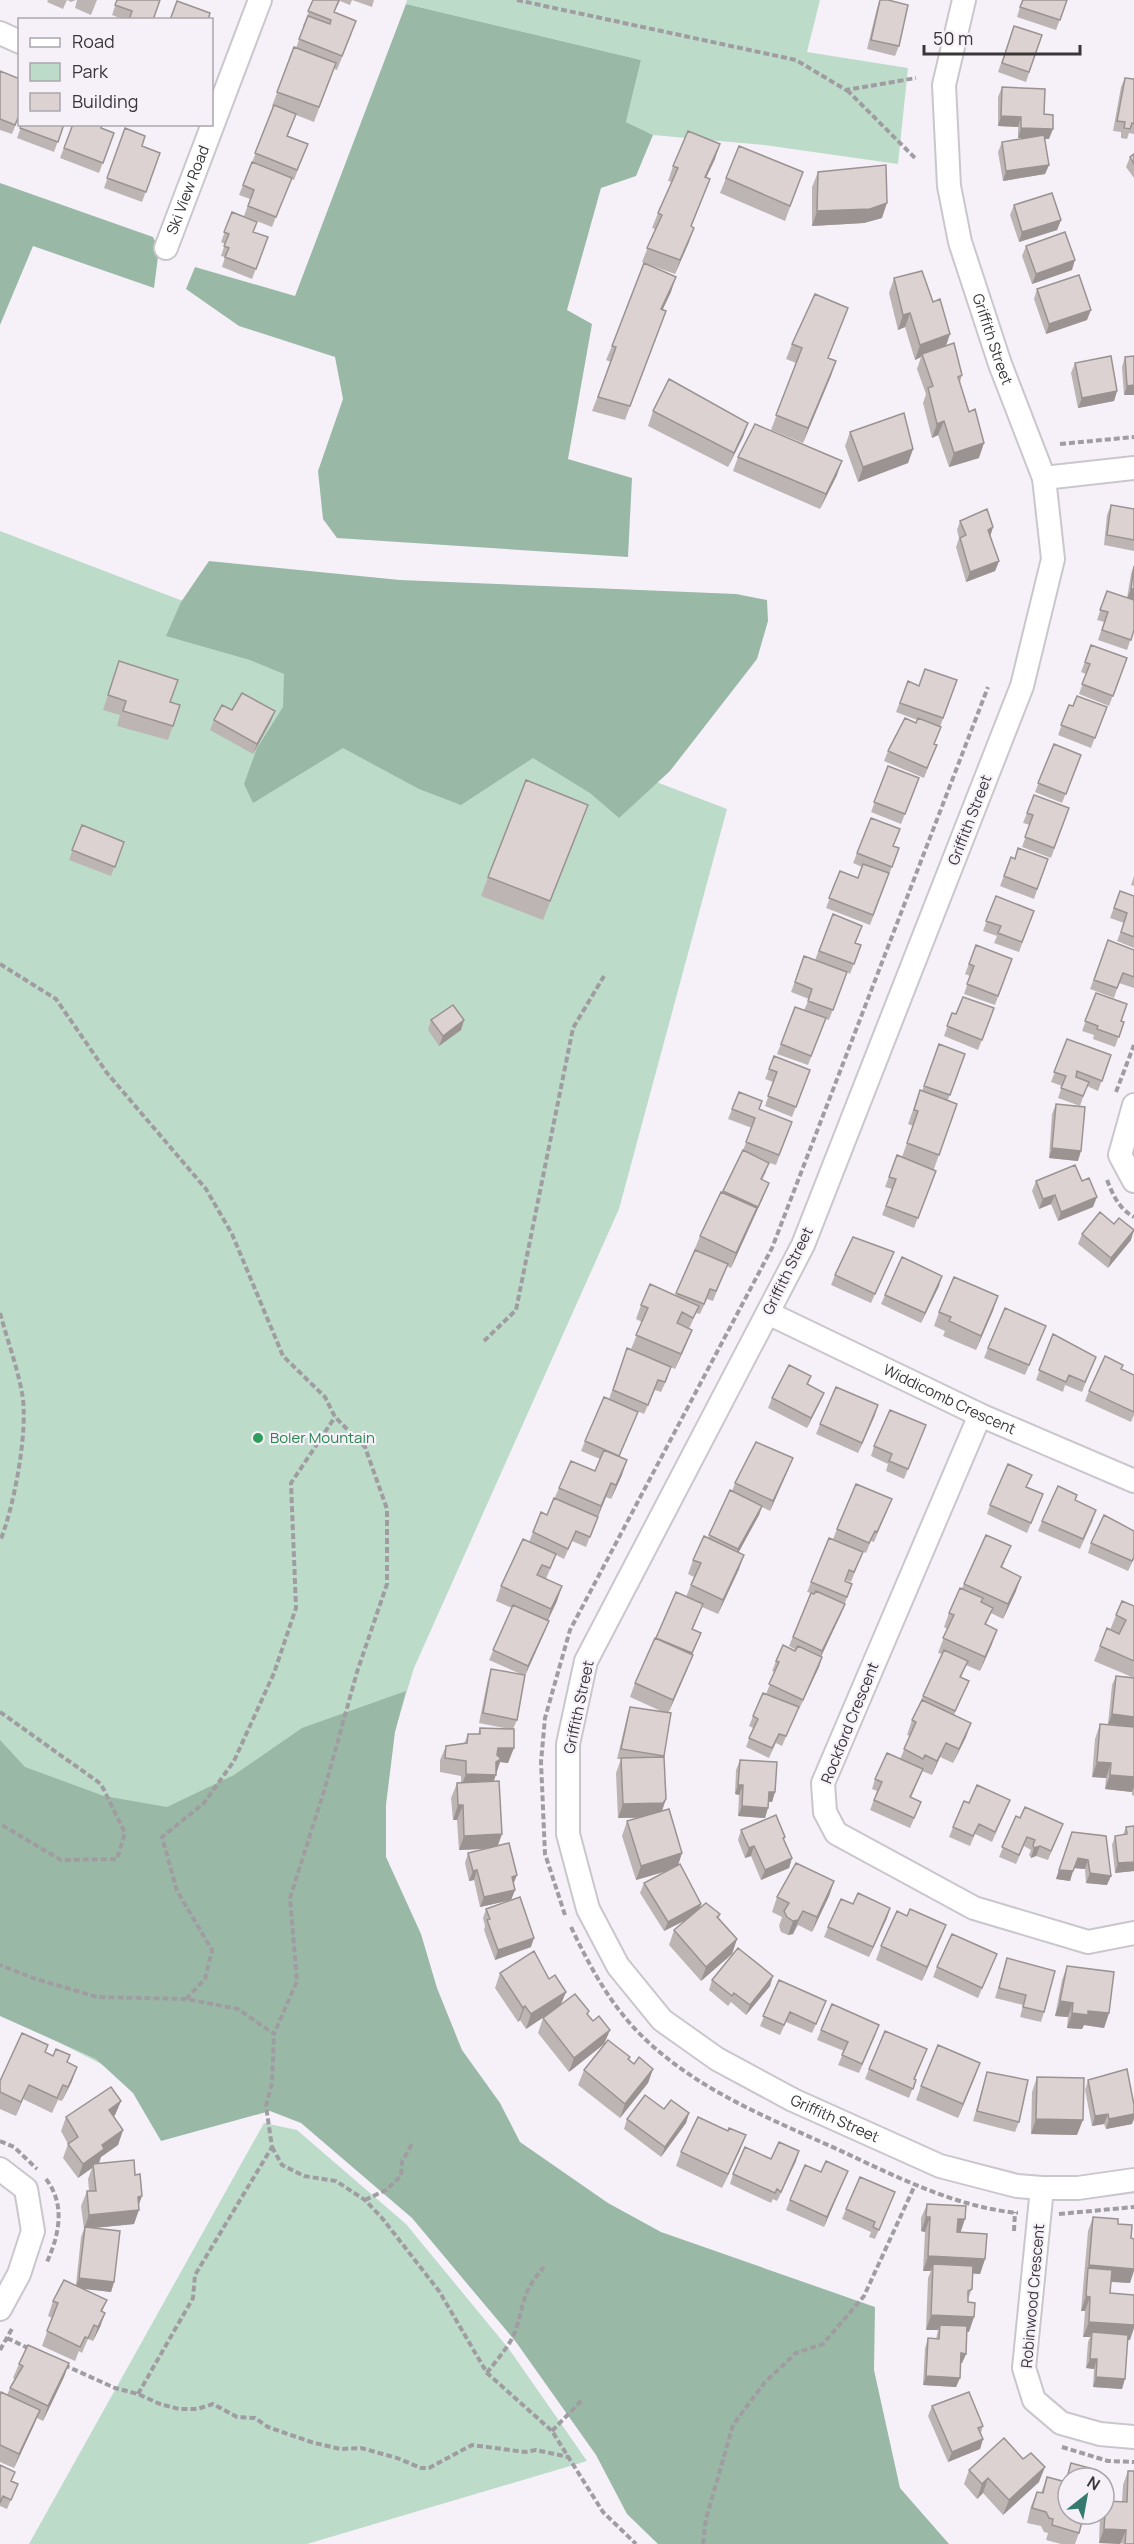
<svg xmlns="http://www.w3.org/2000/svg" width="1134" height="2544" font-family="Manrope,sans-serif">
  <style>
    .green { fill: #bddbc9 }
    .forest { fill: #99b9a6 }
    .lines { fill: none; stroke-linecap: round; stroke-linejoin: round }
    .minor-casing { stroke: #cbc6cd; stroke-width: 26 }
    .path { stroke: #a09da2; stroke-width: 4; stroke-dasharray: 6 3; stroke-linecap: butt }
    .minor { stroke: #fff; stroke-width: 22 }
    .wall { fill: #bdb5b4 }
    .shaded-wall { fill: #9a9392 }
    .building { fill: #dcd2d1; stroke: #9a9392; stroke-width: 1.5 }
    .leisure-dot { fill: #2e9e5b; stroke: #f6f1f9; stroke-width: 2 }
    .labels { text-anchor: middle; stroke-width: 4.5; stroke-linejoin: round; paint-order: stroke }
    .street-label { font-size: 15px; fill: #383639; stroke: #f6f1f9 }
    .leisure-label { font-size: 15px; fill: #27864d; stroke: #f6f1f9; text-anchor: start }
  </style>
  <rect width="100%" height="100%" fill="#f6f1f9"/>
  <path class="green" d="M407,0H820L807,52L908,68L898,164L764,145L653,135L626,122L641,60L406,4Z
    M0,531L727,809L619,1209L414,1668L290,2076L175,2102L0,2012Z
    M264,2123L297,2130L406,2224L509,2349L587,2461L307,2544H29Z"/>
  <path class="forest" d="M406,4L641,60L626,122L653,135L636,176L601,188L567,310L592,324L568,459L632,478L628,557L337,538L323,519L318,471L343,399L335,357L239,326L186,289L195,267L295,296Z
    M0,183L153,237L159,249L154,288L33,246L0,325Z
    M209,561L400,580L736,594L767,600L768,621L757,659L670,771L619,818L590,793L533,758L461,805L419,789L343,748L253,803L244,784L257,748L283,707L284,674L250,660L166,636L181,602Z
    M406,1691L395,1732L386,1805V1857L421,1934L437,1988L462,2050L500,2103L520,2142L608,2203L661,2232L875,2307L874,2370L900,2488L949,2544H658L627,2514L596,2455L516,2342L412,2218L301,2123L270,2111L161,2141L133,2093L96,2059L0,2016V1740L25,1767L104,1796L167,1807L234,1775L302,1728Z"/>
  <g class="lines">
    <defs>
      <g id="minor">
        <path id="s1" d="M964,0L944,85L949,186L960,242L1000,364L1044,478L1053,559L1022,686L803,1245L586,1661L568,1744V1834L588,1909L618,1966L662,2020L717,2059L793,2100L940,2166L1017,2186L1042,2188H1078L1134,2180"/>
        <path d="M0,33L20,42"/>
        <path id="s2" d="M166,248L260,0"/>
        <path d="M1044,478L1134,468"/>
        <path d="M1134,1105L1120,1155L1134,1181"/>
        <path id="s3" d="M768,1313L980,1415L1134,1481"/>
        <path d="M980,1415L823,1783L825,1812L836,1833L974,1908L1088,1942L1134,1933"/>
        <path d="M0,2169L26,2189L33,2231L19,2274L0,2309"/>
        <path d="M1042,2188L1024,2368L1034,2400L1061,2423L1100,2434L1134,2437"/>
      </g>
    </defs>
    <use href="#minor" class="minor-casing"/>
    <path class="path" d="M517,0L796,60L846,90L916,78
      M847,90L916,159
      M1060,444L1134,437
      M0,964L56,999L107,1073L206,1189L232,1234L283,1356L325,1397L335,1417L365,1447L387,1509V1584L357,1672L324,1791L290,1898L297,1981L274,2034L238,2009L186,1999L97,1997L33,1978L0,1965
      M1116,1092L1134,1045
      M1107,1180C1113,1195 1119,1209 1134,1217
      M0,1313C7,1339 17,1366 22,1393C29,1428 14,1508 0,1541
      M484,1341L516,1310L573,1028L604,976
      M0,1712L101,1784L125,1833L117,1859L61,1860L0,1824
      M565,1915L545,1854L541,1762L545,1718L570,1630L772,1248L988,687
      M571,1927C591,1969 612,2008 646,2040C701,2092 771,2119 839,2150C895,2176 955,2207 1018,2213
      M186,1999L205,1979L212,1950L177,1891L162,1837L204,1803L234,1761L274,1673L296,1608L291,1483L335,1417
      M0,2141L14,2147L37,2169
      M272,2147L282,2165L304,2176L336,2181L365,2200L382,2218L439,2291L487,2373L552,2431L603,2512L636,2544
      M46,2179C66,2205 59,2235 47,2262
      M365,2200L386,2190L401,2176L402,2162L413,2142
      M1059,2214L1134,2207
      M1014,2231L1015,2212
      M7,2338L30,2349
      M0,2350L13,2327
      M64,2365L115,2388L138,2394L160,2404L179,2409H197L213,2404L237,2417L255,2418L268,2427L311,2442L340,2449L361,2448L397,2458L421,2468H429L472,2445L525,2452L536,2450L568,2457
      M487,2373C497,2359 513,2343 517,2326C525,2298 524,2290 544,2267
      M138,2394L193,2298L195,2275L272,2147L266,2106L272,2083L274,2034
      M552,2431L583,2399
      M1062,2447L1108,2461L1134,2462
      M703,2544L706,2519L733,2425L765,2382L796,2353L823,2344L864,2296L915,2185"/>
    <use href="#minor" class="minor"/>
  </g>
  <path class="wall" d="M48,0H76L71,2L67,0L63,9L47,2Z
    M77,0H97L91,15L75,8Z
    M117,0L153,20H125L112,15Z
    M312,0H352L350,5L340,1L334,12L351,35L337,70L334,69L314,122L296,115L288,136L308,144L294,180L291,179L272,227L244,216L250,199L239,195L274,107L272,106L294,47L296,48L304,26H303L313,1Z
    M352,0H374L372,7Z
    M880,0L899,46L895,56L867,49L877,8Z
    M1022,0H1067L1056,30L1017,17Z
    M1014,26L1042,35L1026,82L998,72Z
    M0,71L20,114L12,134L0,130Z
    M1125,78L1134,79V134L1129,133L1127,139L1121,138V132L1113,131L1121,87Z
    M1002,87L1044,114L1049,139L1045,138L1049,165L1045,174L1003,181L998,152L1002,142L1028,138H1018V127L998,126V97Z
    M22,124H64L54,152L17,138Z
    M73,124L101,128L114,133L99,173L60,158Z
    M125,128L142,146L160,153L142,202L104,188Z
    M1134,154V178L1126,167L1130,157Z
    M715,159L706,177L710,179L691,227L689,242L675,274L642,262L655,229L652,228L658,213L672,182L668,181L673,166Z
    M803,172L785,221L720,193L726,178Z
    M818,172L882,218L864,223L812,226V187Z
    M1014,205L1061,220L1057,230L1019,242L1010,215Z
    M232,212L253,232L268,237L252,279L222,267L225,257L221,256L225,244L221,242Z
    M1026,246L1072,270L1032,284L1022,256Z
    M894,278L946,346L962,375L960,382L979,458L949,467L938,435L932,438L923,403L926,394L917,369L921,357L915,360L905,327L898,330L889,293Z
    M1037,289L1087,320L1046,334L1034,299Z
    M671,292L663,309L666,311L625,420L592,411L611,362L606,360L612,346Z
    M792,344L836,361L803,443L771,430L796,363L786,359Z
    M1125,357L1134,395H1124L1122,367Z
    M1075,363L1117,391L1114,401L1078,408L1071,373Z
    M653,411L748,423L743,437L728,467L648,426Z
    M850,432L913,449L908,463L858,482L845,446Z
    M738,457L837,475L820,509L733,471Z
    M1111,505L1134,509V551L1104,545L1107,515Z
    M960,521L993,527L990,536L999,561L995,571L966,582L956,547L959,538L957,530Z
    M1134,565V600L1131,599L1134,630L1127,650L1098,640L1104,622L1097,620L1107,591L1127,598L1131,574Z
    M1091,645L1127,658L1109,706L1079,694L1086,674L1081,672Z
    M119,661L170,702L173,726L168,740L117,726L120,715L103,710Z
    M957,680L940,727L934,744L937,745L924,778L884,761L888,751L916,723L917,720L896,712L908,681L919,686Z
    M1069,705L1073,706L1107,707L1091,748L1058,735Z
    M232,710L271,721L253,754L210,730L214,720Z
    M1054,744L1081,755L1062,803L1035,792Z
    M888,766L919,778L901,824L871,812Z
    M1034,795L1069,808L1051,858L1022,847L1030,825L1023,823Z
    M871,818L893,846L899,848L870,925L826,908L840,871L858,878L862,867L853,863Z
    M581,824L543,920L481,896L488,877Z
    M82,825L124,842L111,876L69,860Z
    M1011,857L1014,859H1048L1034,899L1000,886Z
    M1134,876V886L1131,885Z
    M1120,891L1134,896V948L1117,941L1124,923L1110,918Z
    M996,896L1034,911L1019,952L994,943L997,936L983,931Z
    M833,914L856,943L861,945L850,974L847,972L829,1020L826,1019L808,1065L777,1054L795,1007L804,1010L809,999L791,992L804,956L815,960Z
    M1108,940L1134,950V988L1119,983L1114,998L1090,989Z
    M976,945L1012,959L995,1005L964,994L970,976L965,974Z
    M1096,993L1121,1021L1124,1022L1115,1047L1093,1039L1094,1035L1082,1031Z
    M994,1008L978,1050L944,1036L952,1013L956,1014Z
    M431,1020H464L461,1030L439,1046L428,1030Z
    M1067,1039L1111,1055L1098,1091L1087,1086L1080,1106L1058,1098L1062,1086L1051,1082Z
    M939,1044L965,1054L948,1100L957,1104L934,1169L936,1171L914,1228L882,1215L892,1189L885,1187L897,1155L902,1157L913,1126L908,1124L920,1090L922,1091Z
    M774,1056L810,1070L792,1117L765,1106L773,1082L765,1079Z
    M739,1092L759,1109L792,1122L776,1165L767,1162L766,1172L762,1180L765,1193L731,1268L727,1266L713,1301L707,1299L700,1314L696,1313L689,1329L686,1345L675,1369L631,1349L642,1322L636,1319L641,1305L676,1295L700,1236L743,1150L752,1128L728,1119Z
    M1056,1104L1078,1161L1049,1158L1052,1114Z
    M1036,1181L1093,1207L1058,1221L1051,1204L1039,1209L1032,1191Z
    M1082,1234L1131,1240L1108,1268L1078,1244Z
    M890,1262L871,1303L831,1285L835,1275Z
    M939,1286L921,1323L881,1304L885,1295Z
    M998,1296L976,1350L943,1336L945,1331L934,1326L939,1312Z
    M1053,1334L1096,1357L1082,1392L1065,1385L1063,1392L1036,1380Z
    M1042,1336L1025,1375L984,1358L988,1348Z
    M627,1348L668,1377L661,1392L655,1390L644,1414L616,1402L638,1412L619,1457L622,1475L611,1499L606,1497L586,1547L572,1541L564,1559L556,1555L546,1579L557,1601L548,1620L549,1621L545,1631L525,1675L517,1720L513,1729L508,1763L500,1762L494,1781L502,1834L497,1846L514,1884L515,1890L511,1900L480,1907L474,1880L469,1881L465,1863L468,1853L487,1849L459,1850L457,1820H453L451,1798L457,1783H461V1776L440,1772V1760L446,1746L464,1744L468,1734H478L480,1728L509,1729L479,1723L488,1679L491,1669L523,1675L489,1660L512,1608L496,1601L501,1586L541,1548L529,1542L533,1532L547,1515L559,1488L595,1471L600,1459L581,1451L585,1441L609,1399Z
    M1121,1369L1134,1375V1415L1131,1422L1085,1401L1089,1391Z
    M811,1376L808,1385L824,1393L820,1402L807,1428L768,1408L772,1398Z
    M875,1415L858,1453L816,1434L820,1424Z
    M926,1425L904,1479L886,1471L888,1464L871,1456L874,1446Z
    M793,1458L770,1511L762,1507L759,1515L738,1552L739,1569L718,1614L702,1607L693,1629L701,1633L692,1655L687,1670L668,1713H671L663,1757L661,1811L682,1853L678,1865L701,1904L700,1908L720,1914L719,1918L737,1939L732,1954L701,1981L669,1945L674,1930L687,1919L664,1931L640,1893L644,1883L667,1871L636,1880L622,1836L627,1821L640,1818H618L616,1773L621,1759H617L627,1717L630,1707L663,1712L630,1697L635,1683L676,1592L686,1597L694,1577L688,1574L693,1560L708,1538L730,1490L732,1491L735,1483Z
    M1027,1487L1043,1494L1027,1533L987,1514L990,1505Z
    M1075,1501L1093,1520L1080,1549L1038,1531L1042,1521Z
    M888,1509L874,1542L871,1541L866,1553L833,1539L837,1529Z
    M1091,1543L1134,1559L1128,1571L1088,1553Z
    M863,1552L851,1582L846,1580L845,1581L852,1584L841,1614L821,1656L822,1657L819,1667L799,1709H798L782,1746L776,1743L769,1758L746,1747L753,1728L749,1726L753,1716L772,1697L766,1694L775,1672L772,1671L776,1661L795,1651L796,1650L789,1646L811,1593L807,1592L811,1582Z
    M1005,1561L1002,1568L1016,1591L1003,1619L991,1613L986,1625L992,1644L980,1671L966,1665L961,1678L969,1681L954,1715L966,1737L953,1763L940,1757L932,1775L922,1771L911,1798L917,1812L910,1828L870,1810L877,1791L872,1789L875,1779L900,1759L910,1736L907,1735L912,1720L942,1654L938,1653L947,1629L944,1627L949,1613L964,1584Z
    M1134,1606V1727L1108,1724L1112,1685L1116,1676L1132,1677L1094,1661L1100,1646L1110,1630L1116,1615Z
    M1100,1724L1134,1727V1796L1132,1795V1792L1105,1789L1106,1778L1092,1777L1095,1739Z
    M740,1760L775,1792L772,1802H769L765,1818L738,1816L739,1795L735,1794L736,1770Z
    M969,1803L1006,1810L992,1842L975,1834L970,1846L949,1837L953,1827Z
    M1016,1816L1059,1834L1048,1860L1036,1856L1031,1858L1029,1855L1031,1850L1024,1846L1016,1864L999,1857Z
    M1134,1826V1871L1115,1873L1112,1845L1115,1836L1123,1835L1126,1827Z
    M741,1830L785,1837L784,1840L792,1858L789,1868L761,1880L751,1856L745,1858L738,1840Z
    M1072,1832L1107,1885L1086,1883L1085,1869L1074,1868L1070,1881L1056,1879Z
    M834,1881L829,1896L812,1932L798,1925L793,1934L788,1935L781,1932L779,1926L782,1917L772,1912L777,1897Z
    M486,1909L531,1947L495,1960L484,1930L485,1926L483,1918Z
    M907,1916L946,1925L940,1940L922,1981L876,1960L881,1946Z
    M887,1918L869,1957L824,1937L828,1927Z
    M997,1954L978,1998L933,1977L937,1967Z
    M1007,1958L1044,2012L1041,2022L1020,2017L1023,2005L995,1998Z
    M1067,1966L1109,2013L1104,2028L1084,2025L1082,2029L1067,2028L1068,2017L1055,2016L1062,1980Z
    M500,1973L549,1979L566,1992L561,2004L587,2015L593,2021L610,2030L604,2044L569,2072L538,2033L543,2018L550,2013L526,2029L520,2020L518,2022L495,1988Z
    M712,1980L770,1986L746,2015L731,2002L728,2006L709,1990Z
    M779,1980L822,2011L812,2033L786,2022L780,2035L760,2026Z
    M821,2030L876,2034L859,2073L838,2065L844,2051L817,2040Z
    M45,2052L67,2063L72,2081L62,2101L58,2100L52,2113L23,2099L16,2116L0,2109V2081Z
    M630,2057L629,2060L634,2064L653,2069L648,2083L620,2118L578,2085L584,2070Z
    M923,2059L915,2079L916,2080L909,2098L865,2079L869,2069Z
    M980,2063L958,2118L916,2100L921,2086Z
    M987,2072L1019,2122L1015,2132L973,2121Z
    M1037,2077L1077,2135L1031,2134L1032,2092Z
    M1088,2080L1132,2124L1106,2129L1104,2124L1092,2126L1085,2090Z
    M121,2101L115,2115L114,2117L123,2130L118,2145L101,2157L98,2164L139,2205L134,2224L92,2228L114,2282L111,2292L82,2288L107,2300L102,2312L105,2313L100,2327L93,2341L88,2339L82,2353L79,2351L75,2361L42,2346L52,2318L48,2316L53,2301L76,2285L81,2237L84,2229L81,2206L87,2191H89L88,2179L92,2168L78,2178L63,2158L68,2144L61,2131L66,2117Z
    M664,2109L689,2113L686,2123L661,2157L624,2129L627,2119Z
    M728,2131L740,2150L722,2188L676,2166L681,2152Z
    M771,2159L796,2161L777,2201L773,2199L771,2203L730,2184L733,2174Z
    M821,2172L844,2180L824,2227L786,2210L790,2200Z
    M895,2192L875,2239L869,2237L871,2232L842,2219L846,2209Z
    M927,2204L960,2232L985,2259L980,2274L972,2273V2289L968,2299L969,2332H967L966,2354L962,2363H960V2378L956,2387L923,2385L925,2348L928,2338L936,2339L938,2330H926L928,2278L931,2271H923L925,2232L921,2231V2218Z
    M1093,2217L1118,2224L1130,2283L1111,2282L1110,2293L1130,2340H1128L1122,2389L1093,2387L1094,2369L1086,2368L1088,2342L1090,2337H1083L1085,2311H1081L1088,2231Z
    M69,2363L64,2377L43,2421L37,2418L14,2468L0,2462V2395H7L10,2388L15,2379L13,2378L19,2364Z
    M932,2406L983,2426L981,2433L983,2439L980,2449L948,2462L928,2416Z
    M1071,2463L1079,2533L1075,2544H1061L1046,2540L1048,2533L1044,2532L1041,2526L1027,2523L1031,2506L1037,2492L1041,2493L1047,2477L1065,2481Z
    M0,2465L11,2481L18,2484L7,2509L0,2506Z
    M969,2470L1039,2482L1003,2515L983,2493L977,2499L964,2484Z
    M1128,2471L1134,2544L1099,2543L1100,2515L1101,2514H1104V2505L1106,2501L1122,2502L1123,2485Z"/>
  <path class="shaded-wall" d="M1001,116L1021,117L1018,127L998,126Z
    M1021,128L1053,129L1049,139L1018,138Z
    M720,144L715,159L700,191L705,177Z
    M1049,165L1045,174L1003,181L1006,171Z
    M887,203L882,218L864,223L812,226L817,211Z
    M1061,220L1057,230L1019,242L1022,232Z
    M694,228L689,242L675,274L680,260Z
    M1075,260L1072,270L1032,284L1036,274Z
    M676,277L671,292L656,323L661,309Z
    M1091,310L1087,320L1046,334L1049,324Z
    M910,313L905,327L898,330L903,315Z
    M950,334L945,349L922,354L921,357L915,360L920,345Z
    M836,361L831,376L803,443L808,428Z
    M1134,385V395H1124L1127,386Z
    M1117,391L1114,401L1078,408L1082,398Z
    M944,421L938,435L932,438L937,424Z
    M748,423L743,437L728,467L734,453Z
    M984,443L979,458L949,467L954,453Z
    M913,449L908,463L858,482L863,467Z
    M842,461L837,475L820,509L826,494Z
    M993,527L990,537L988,530Z
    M999,561L995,571L966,582L970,572Z
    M1131,589H1134V600L1127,599Z
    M275,711L271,721L253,754L257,744Z
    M464,1020L461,1030L439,1046L443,1036Z
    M1052,1148L1081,1151L1078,1161L1049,1158Z
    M769,1183L765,1193L731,1268L736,1253Z
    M1055,1195L1051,1204L1039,1209L1043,1199Z
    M1097,1197L1093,1207L1058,1221L1061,1212Z
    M1134,1230L1131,1240L1108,1268L1111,1258Z
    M942,1276L939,1286L921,1323L925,1313Z
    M998,1296L993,1311L976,1350L981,1336Z
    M692,1330L686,1345L675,1369L681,1354Z
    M824,1393L820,1402L807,1428L811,1418Z
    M878,1405L875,1415L858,1453L862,1443Z
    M793,1458L789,1468L770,1511L773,1501Z
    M627,1460L622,1475L611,1499L616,1485Z
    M611,1483L606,1497L596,1521L601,1506Z
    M762,1506L759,1515L735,1559L738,1549Z
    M744,1555L739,1569L718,1614L723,1600Z
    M1021,1577L1016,1591L1003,1619L1008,1604Z
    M562,1586L557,1601L546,1624L551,1609Z
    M845,1604L841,1614L819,1661L822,1651Z
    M549,1621L545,1631L525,1676L528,1666Z
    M997,1630L992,1644L980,1671L985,1657Z
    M693,1655L687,1670L668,1714L673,1700Z
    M822,1657L819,1667L799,1709L803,1700Z
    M1112,1714L1134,1717V1727L1108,1724Z
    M971,1723L966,1737L953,1763L959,1749Z
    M946,1743L940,1757L932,1775L937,1761Z
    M498,1748H514L508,1763L500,1762L491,1789H460L466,1774Z
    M1097,1762L1111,1763L1106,1778L1092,1777Z
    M1110,1775L1134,1777V1787L1132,1792L1105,1789Z
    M738,1785H743L739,1795L735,1794Z
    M769,1792H775L772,1802L766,1801Z
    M666,1799L661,1814L658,1817L618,1818L623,1804Z
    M458,1805H463L457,1820H453Z
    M742,1806L768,1808L765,1818L738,1816Z
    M502,1834L497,1848L459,1850L464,1836Z
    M754,1846L751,1856L745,1858L749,1848Z
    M1040,1846L1036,1856L1031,1858L1034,1848Z
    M682,1853L677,1868L636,1880L641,1866Z
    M792,1858L789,1868L761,1880L765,1870Z
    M1078,1858L1088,1860L1085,1869L1074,1868Z
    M1134,1862V1871L1115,1873L1118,1863Z
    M477,1870L474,1880L469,1881L473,1871Z
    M1059,1870L1073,1871L1070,1881L1056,1879Z
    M1090,1873L1111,1876L1107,1885L1086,1883Z
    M517,1875L513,1885L512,1877Z
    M834,1881L829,1896L812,1932L817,1917Z
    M515,1890L511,1900L480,1907L484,1897Z
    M701,1904L698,1914L664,1931L668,1922Z
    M890,1908L887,1918L869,1957L873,1947Z
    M803,1911L793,1934L788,1935L793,1921Z
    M946,1925L940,1940L922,1981L927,1967Z
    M534,1938L531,1947L495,1960L498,1950Z
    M737,1939L732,1954L701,1981L706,1967Z
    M773,1976L770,1986L746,2015L750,2005Z
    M566,1992L560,2006L526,2029L531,2014Z
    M1060,2001L1073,2003L1068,2017L1055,2016Z
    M525,2006L520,2020L518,2022L523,2008Z
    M1088,2011L1109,2013L1104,2028L1084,2025L1082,2029L1067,2028L1072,2013Z
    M610,2030L604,2044L569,2072L574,2058Z
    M980,2063L975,2077L958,2118L963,2104Z
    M77,2067L72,2081L62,2101L68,2087Z
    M653,2069L648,2083L620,2118L625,2104Z
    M29,2085L23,2099L16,2116L21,2102Z
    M121,2101L115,2115L103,2124L109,2110Z
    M689,2113L686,2123L661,2157L665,2147Z
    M1108,2114L1104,2124L1092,2126L1095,2116Z
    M1134,2114V2119L1132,2124L1106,2129L1109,2119Z
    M1036,2119L1083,2120L1077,2135L1031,2134Z
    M123,2130L118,2145L101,2157L99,2163L93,2167V2164L92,2168L78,2178L83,2164L102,2145Z
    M746,2135L740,2150L722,2188L728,2174Z
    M799,2151L796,2161L777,2201L781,2192Z
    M848,2171L844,2180L824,2227L827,2217Z
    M142,2196L137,2210H139L134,2224L84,2229L89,2215L138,2197Z
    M926,2217H930L925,2232L921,2231Z
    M958,2219H965L960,2234L952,2233Z
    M928,2256L985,2259L980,2274L933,2271V2264L931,2271H923Z
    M1089,2265L1134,2269V2271L1130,2283L1087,2280L1088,2269Z
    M79,2278L114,2282L111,2292L75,2288Z
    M1086,2296L1090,2297L1085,2311H1081Z
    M105,2313L100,2327L93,2341L98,2327Z
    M931,2315L974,2317L969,2332L939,2330L940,2325L938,2330H926Z
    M1089,2322L1134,2325V2328L1130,2340L1091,2337L1092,2332L1090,2337H1083Z
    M961,2353L966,2354L962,2363H957Z
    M1090,2359H1097L1094,2369L1086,2368Z
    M69,2363L64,2377L43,2421L48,2406Z
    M926,2376L960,2378L956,2387L923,2385Z
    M1096,2377L1125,2379L1122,2389L1093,2387Z
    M40,2410L34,2425L14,2468L19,2454Z
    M983,2439L980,2449L948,2462L952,2452Z
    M1045,2467L1039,2482L1003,2515L1009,2500Z
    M988,2478L983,2493L977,2499L982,2484Z
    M1104,2529L1126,2530L1120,2544L1099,2543Z"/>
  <path class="building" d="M117,0H160L153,20H129L132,11L115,5Z
    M313,0H339L334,12L356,21L342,56L299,39L308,16L330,24L331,20L308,11Z
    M880,0H888L908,5L899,46L871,40Z
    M1023,0H1067L1060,20L1020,7Z
    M177,1L210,13L208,20H170Z
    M1014,26L1042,35L1029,72L1002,63Z
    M294,47L336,63L319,107L277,92Z
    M0,71L20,79V113L15,125L0,119Z
    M1125,78L1134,79V124L1132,123L1130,129L1124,128L1125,122L1117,121Z
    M1002,87L1045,89L1044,114L1053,115V129L1021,128V117L1001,116Z
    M274,105L296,114L287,136L308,144L297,170L255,153Z
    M22,124H64L58,142L20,128Z
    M73,124H102L101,128L114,133L103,163L64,148Z
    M125,128L145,136L142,146L160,153L146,192L107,178Z
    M688,131L720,144L705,177L710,179L691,226L694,228L680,260L647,248L662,215L658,213L678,168L673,166Z
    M1044,135L1049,165L1006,171L1002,142Z
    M739,146L803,172L790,206L726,178Z
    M1134,154V164L1130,157Z
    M252,162L292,178L276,217L248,206L254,190L243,185Z
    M886,165L887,203L870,209L817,211L818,172Z
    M1052,193L1061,220L1022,232L1014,205Z
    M232,212L257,222L253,232L268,237L256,269L225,257L229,248L224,246L229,234L224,232Z
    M1065,232L1075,260L1036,274L1026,246Z
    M644,263L676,277L661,309L666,311L630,406L598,397L616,347L612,346Z
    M922,271L933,302L940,299L950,334L920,345L910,313L903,315L894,278Z
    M1079,275L1091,310L1049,324L1037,289Z
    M815,294L848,308L828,358L836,361L808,428L776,415L802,348L792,344Z
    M954,343L962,375L958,377L969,412L975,409L984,443L954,453L944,421L937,424L928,388L933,386L922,354Z
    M1111,356L1117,391L1082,398L1075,363Z
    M1134,356V385L1127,386L1125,357Z
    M669,379L748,423L734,453L653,411Z
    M904,413L913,449L863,467L850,432Z
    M755,424L842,461L826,494L738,457Z
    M1111,505L1134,509V540L1107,535Z
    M987,509L993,527L988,530L999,561L970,572L960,538L966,535L960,521Z
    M1134,566V589H1131Z
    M1107,591L1134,600V630L1131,640L1102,630L1108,612L1100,610Z
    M1091,645L1127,658L1113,696L1082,684L1090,664L1085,662Z
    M119,661L178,680L170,702L180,705L173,726L123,711L126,701L108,695Z
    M925,669L957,680L943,718L900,703L908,681L919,686Z
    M242,693L275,711L257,744L214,720L222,705L232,710Z
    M1077,696L1107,707L1095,738L1061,725L1069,705L1073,706Z
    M905,718L916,723L918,718L941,727L934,744L937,745L927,768L888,751Z
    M1054,744L1081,755L1066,794L1038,783Z
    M888,766L919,778L905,814L874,802Z
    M526,780L588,805L550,901L488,877Z
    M1034,795L1069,808L1054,848L1025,837L1033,815L1027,813Z
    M871,818L900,829L893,846L899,848L892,867L857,853Z
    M82,825L124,842L115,867L72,850Z
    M1018,848L1048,859L1037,889L1004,876L1011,857L1015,859Z
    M863,864L889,873L873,915L829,898L840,871L858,878Z
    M1120,891L1134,896V937L1121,932L1127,913L1114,908Z
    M996,896L1034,911L1022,942L998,933L1001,926L986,921Z
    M833,914L862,926L855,943L861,945L854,964L819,951Z
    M1108,940L1134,950V977L1123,973L1117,988L1094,980Z
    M976,945L1012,959L998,996L967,984L974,966L969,964Z
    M804,956L847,972L833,1010L808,1001L812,989L795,982Z
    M1096,993L1127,1004L1121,1021L1124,1022L1119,1037L1097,1029L1098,1026L1085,1021Z
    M963,997L994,1008L982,1040L947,1026L952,1013L956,1014Z
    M453,1005L464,1020L443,1036L431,1020Z
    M795,1007L826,1018L811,1056L781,1044Z
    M1067,1039L1111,1055L1102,1081L1077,1071L1076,1077L1089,1082L1083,1096L1061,1088L1066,1076L1054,1072Z
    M939,1044L965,1054L950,1095L924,1086Z
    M774,1056L810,1070L796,1107L768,1096L777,1072L769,1069Z
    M920,1090L957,1104L939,1155L907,1143L918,1111L914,1110Z
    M739,1092L762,1101L759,1109L792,1122L779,1155L746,1142L755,1118L732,1109Z
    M1056,1104L1085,1107L1081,1151L1052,1148Z
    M743,1150L769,1163L761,1179L769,1183L758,1207L723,1191Z
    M897,1155L936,1171L918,1218L886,1206L896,1179L889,1177Z
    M1075,1165L1082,1181L1089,1178L1097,1197L1061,1212L1055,1195L1043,1199L1036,1181Z
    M721,1192L757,1208L736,1253L700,1236Z
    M1100,1212L1114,1224L1119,1218L1134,1230L1111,1258L1082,1234Z
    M853,1237L894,1252L875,1294L835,1275Z
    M695,1250L728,1264L716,1291L710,1289L704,1304L676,1293Z
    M902,1257L942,1276L925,1313L885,1295Z
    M954,1277L998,1296L981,1336L949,1321L951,1317L939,1312Z
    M650,1284L699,1306L693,1318L682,1312L677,1323L692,1330L681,1354L636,1335L648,1308L641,1305Z
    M1005,1308L1046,1326L1029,1365L988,1348Z
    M1053,1334L1096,1357L1085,1382L1069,1375L1066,1382L1039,1370Z
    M627,1348L671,1367L665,1382L658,1380L648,1405L613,1390Z
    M1105,1356L1123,1365L1121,1369L1134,1375V1412L1089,1391Z
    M789,1365L811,1376L807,1384L824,1393L811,1418L772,1398Z
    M836,1387L878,1405L862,1443L820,1424Z
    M604,1397L638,1412L619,1456L585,1441Z
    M890,1410L926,1425L908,1469L889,1461L892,1454L874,1446Z
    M756,1442L793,1458L773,1501L735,1483Z
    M604,1450L627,1460L616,1485L611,1483L601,1506L559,1488L571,1461L595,1471Z
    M1008,1464L1032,1475L1026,1487L1043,1494L1031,1523L990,1505Z
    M856,1484L892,1499L877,1532L875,1531L869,1543L837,1529Z
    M1058,1486L1077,1495L1075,1500L1096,1510L1083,1539L1042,1521Z
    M730,1490L762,1506L738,1549L709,1535Z
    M554,1498L598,1517L590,1537L576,1531L568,1549L533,1532L541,1512L547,1515Z
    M1104,1515L1134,1531V1557L1132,1561L1091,1543Z
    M986,1535L1011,1546L1001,1567L1021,1577L1008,1604L964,1584Z
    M704,1536L744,1555L723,1600L691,1585L701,1563L693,1560Z
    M829,1538L863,1552L854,1572L849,1570L845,1581L852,1584L847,1597L811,1582Z
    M523,1539L556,1554L550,1568L542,1565L537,1575L562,1586L551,1609L501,1586Z
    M960,1588L983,1598L981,1602L993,1608L985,1624L997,1630L985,1657L943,1638L954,1615L949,1613Z
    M816,1591L845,1604L822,1651L793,1637L811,1593L814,1594Z
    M676,1592L703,1604L692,1629L701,1633L692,1653L656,1638Z
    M1122,1601L1134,1606V1661L1100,1646L1107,1628L1119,1634L1126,1620L1116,1615Z
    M513,1605L549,1621L528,1666L493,1650Z
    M655,1638L693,1655L673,1700L635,1683Z
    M783,1645L795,1651L798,1646L822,1657L803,1700L769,1684L779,1662L776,1661Z
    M944,1650L968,1661L960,1677L969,1681L955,1711L923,1696Z
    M491,1669L525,1675L517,1720L483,1713Z
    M1116,1676L1134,1678V1717L1112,1714Z
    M763,1693L799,1707L786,1736L779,1734L772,1748L749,1738L758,1719L753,1716Z
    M922,1700L971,1723L959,1749L946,1743L937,1761L925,1755L923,1759L904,1749L916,1722L912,1720Z
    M630,1707L671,1713L664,1756L621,1749Z
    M1100,1724L1134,1727V1777L1110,1775L1111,1763L1097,1762Z
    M480,1728L514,1729V1748H498L497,1755L501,1759L496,1762V1775L466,1774V1761L445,1758L446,1746L467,1743L468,1734H480Z
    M887,1753L923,1769L910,1797L921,1802L914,1818L874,1800L882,1782L875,1779Z
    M664,1757L666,1799L663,1803L623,1804L621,1758Z
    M740,1760L777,1762L775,1792H769L768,1808L742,1806L743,1785H738Z
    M499,1781L502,1834L464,1836L463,1805H458L457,1783Z
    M977,1785L1010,1800L995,1832L979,1824L973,1836L953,1827L964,1801L969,1803Z
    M1025,1807L1063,1824L1051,1851L1040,1846L1034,1848L1033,1845L1035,1840L1027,1837L1019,1855L1002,1847L1016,1816L1020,1818Z
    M669,1809L682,1853L641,1866L627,1821Z
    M776,1815L785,1837L783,1838L792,1858L765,1870L754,1846L749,1848L741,1830Z
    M1134,1826V1862L1118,1863L1115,1836L1127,1834L1126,1827Z
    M1072,1832L1106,1836L1111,1876L1090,1873L1088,1860L1078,1858L1073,1871L1059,1870Z
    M509,1843L517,1875L512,1877L515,1890L484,1897L477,1870L473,1871L468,1853Z
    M796,1863L834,1881L817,1917L803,1911L798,1920L793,1921L787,1917L784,1911L789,1903L777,1897Z
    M680,1864L701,1904L668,1922L644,1883Z
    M858,1893L890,1908L873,1947L828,1927L841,1899L853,1904Z
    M520,1897L534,1938L498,1950L487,1920L490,1919L486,1909Z
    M706,1903L720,1914L717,1917L737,1939L706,1967L674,1930Z
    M910,1909L946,1925L927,1967L881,1946L897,1911L907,1916Z
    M952,1934L997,1954L982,1988L937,1967Z
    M738,1948L773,1976L750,2005L734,1993L732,1996L712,1980Z
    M534,1951L549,1979L555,1975L566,1992L531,2014L525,2006L523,2008L500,1973Z
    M1007,1958L1055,1971L1044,2012L1023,2007L1026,1995L999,1988Z
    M1067,1966L1114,1972L1109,2013L1088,2011V2015L1072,2013L1073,2003L1060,2001Z
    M779,1980L826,2001L816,2024L790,2012L784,2025L763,2016Z
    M575,1994L589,2011L587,2014L593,2021L599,2016L610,2030L574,2058L543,2018Z
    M832,2004L879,2025L862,2064L842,2055L848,2042L821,2030Z
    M885,2031L927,2049L914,2079L916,2080L913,2089L869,2069Z
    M22,2033L48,2045L45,2052L53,2056L56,2049L70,2055L67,2062L77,2067L68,2087L63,2085L57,2098L29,2085L21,2102L0,2092V2081Z
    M608,2040L630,2057L628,2059L634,2064L639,2057L653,2069L625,2104L584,2070Z
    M938,2045L980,2063L963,2104L921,2086Z
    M1127,2069L1134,2105V2114L1109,2119L1108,2114L1095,2116L1088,2080Z
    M987,2072L1028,2080L1019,2122L977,2111Z
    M1037,2077L1084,2078L1083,2120L1036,2119Z
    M111,2087L121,2101L109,2110L123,2130L102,2145L104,2149L83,2164L68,2144L78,2137L66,2117Z
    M645,2095L664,2109L671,2100L689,2113L665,2147L627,2119Z
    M698,2117L728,2131L729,2128L746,2135L728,2174L681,2152Z
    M779,2142L799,2151L781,2192L777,2189L775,2193L733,2174L745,2147L771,2159Z
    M134,2160L135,2175L140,2174L142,2196L138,2197L139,2210L89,2215L87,2191H96L93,2164Z
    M826,2161L848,2171L827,2217L790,2200L805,2165L821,2172Z
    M860,2177L895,2192L879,2230L873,2227L875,2222L846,2209Z
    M927,2204L966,2206L965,2219H958L957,2232L987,2234L985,2259L928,2256L930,2217H926Z
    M1093,2217L1118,2219V2224L1132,2225L1131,2238L1134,2239V2269L1089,2265Z
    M85,2227L120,2231L114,2282L79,2278Z
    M933,2264L973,2266L972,2289L968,2291V2302L975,2303L974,2317L931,2315Z
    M1088,2268L1112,2270L1110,2293L1134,2295V2325L1089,2322L1090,2297L1086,2296Z
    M64,2280L107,2300L101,2311L105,2313L98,2327L94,2325L88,2338L85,2337L80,2347L47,2331L58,2303L53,2301Z
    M940,2325L967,2326L966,2354L961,2353L960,2378L926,2376L928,2338L939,2339Z
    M1092,2332L1128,2335L1125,2379L1096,2377L1097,2359H1090Z
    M28,2345L69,2363L48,2406L10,2388L23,2366L19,2364Z
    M1,2392L40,2410L19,2454L0,2445V2395Z
    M969,2392L983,2426L978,2428L983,2439L952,2452L932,2406Z
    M1004,2438L1023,2459L1031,2453L1045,2467L1009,2500L988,2478L982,2484L969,2470Z
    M1071,2463L1097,2470L1094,2478H1068V2514H1084L1079,2533L1052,2525L1053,2519L1049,2518L1046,2512L1032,2508L1037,2492L1043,2493L1047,2477L1066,2482Z
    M0,2465L15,2472L11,2481L18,2484L11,2500L3,2496L0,2503Z
    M1128,2471H1134V2544H1125L1126,2530L1104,2529L1106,2501L1127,2502Z"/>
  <circle class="leisure-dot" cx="258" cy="1438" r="6"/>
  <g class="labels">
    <g class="street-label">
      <text dy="5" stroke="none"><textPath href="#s2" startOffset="62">Ski View Road</textPath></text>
      <text dy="5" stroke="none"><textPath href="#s1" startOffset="348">Griffith Street</textPath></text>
      <text transform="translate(970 820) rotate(-69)" y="5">Griffith Street</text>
      <text transform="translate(788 1271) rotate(-64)" y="5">Griffith Street</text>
      <text dy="5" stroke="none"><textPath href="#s3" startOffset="201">Widdicomb Crescent</textPath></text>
      <text transform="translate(579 1707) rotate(-78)" y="5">Griffith Street</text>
      <text transform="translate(850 1723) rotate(-68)" y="5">Rockford Crescent</text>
      <text dy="5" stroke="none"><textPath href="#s1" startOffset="2364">Griffith Street</textPath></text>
      <text transform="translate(1033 2296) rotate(-85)" y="5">Robinwood Crescent</text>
    </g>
    <g class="leisure-label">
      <text x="270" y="1443">Boler Mountain</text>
    </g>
  </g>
  <rect x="18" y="18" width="195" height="108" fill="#f6f1f9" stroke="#aaa6ac" stroke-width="1.5"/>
  <rect x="30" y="38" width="30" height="9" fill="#ffffff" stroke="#aaa6ac" stroke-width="1.5"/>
  <text x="72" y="48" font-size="18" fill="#383639">Road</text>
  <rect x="30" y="63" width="30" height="18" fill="#bddbc9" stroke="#aaa6ac" stroke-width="1.5"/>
  <text x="72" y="78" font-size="18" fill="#383639">Park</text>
  <rect x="30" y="93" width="30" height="18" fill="#dcd2d1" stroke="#aaa6ac" stroke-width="1.5"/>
  <text x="72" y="108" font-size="18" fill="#383639">Building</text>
  <g transform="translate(1086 2496) rotate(31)"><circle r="28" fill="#f6f1f9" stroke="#aaa6ac" stroke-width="1.5"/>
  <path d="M0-4.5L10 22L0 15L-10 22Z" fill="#357a6f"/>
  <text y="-9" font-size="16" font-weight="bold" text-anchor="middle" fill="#383639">N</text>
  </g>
  <path d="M924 45v9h156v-9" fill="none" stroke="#383639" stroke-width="3"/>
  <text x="933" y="45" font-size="18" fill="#383639" stroke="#f6f1f9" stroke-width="4.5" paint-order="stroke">50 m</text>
</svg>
